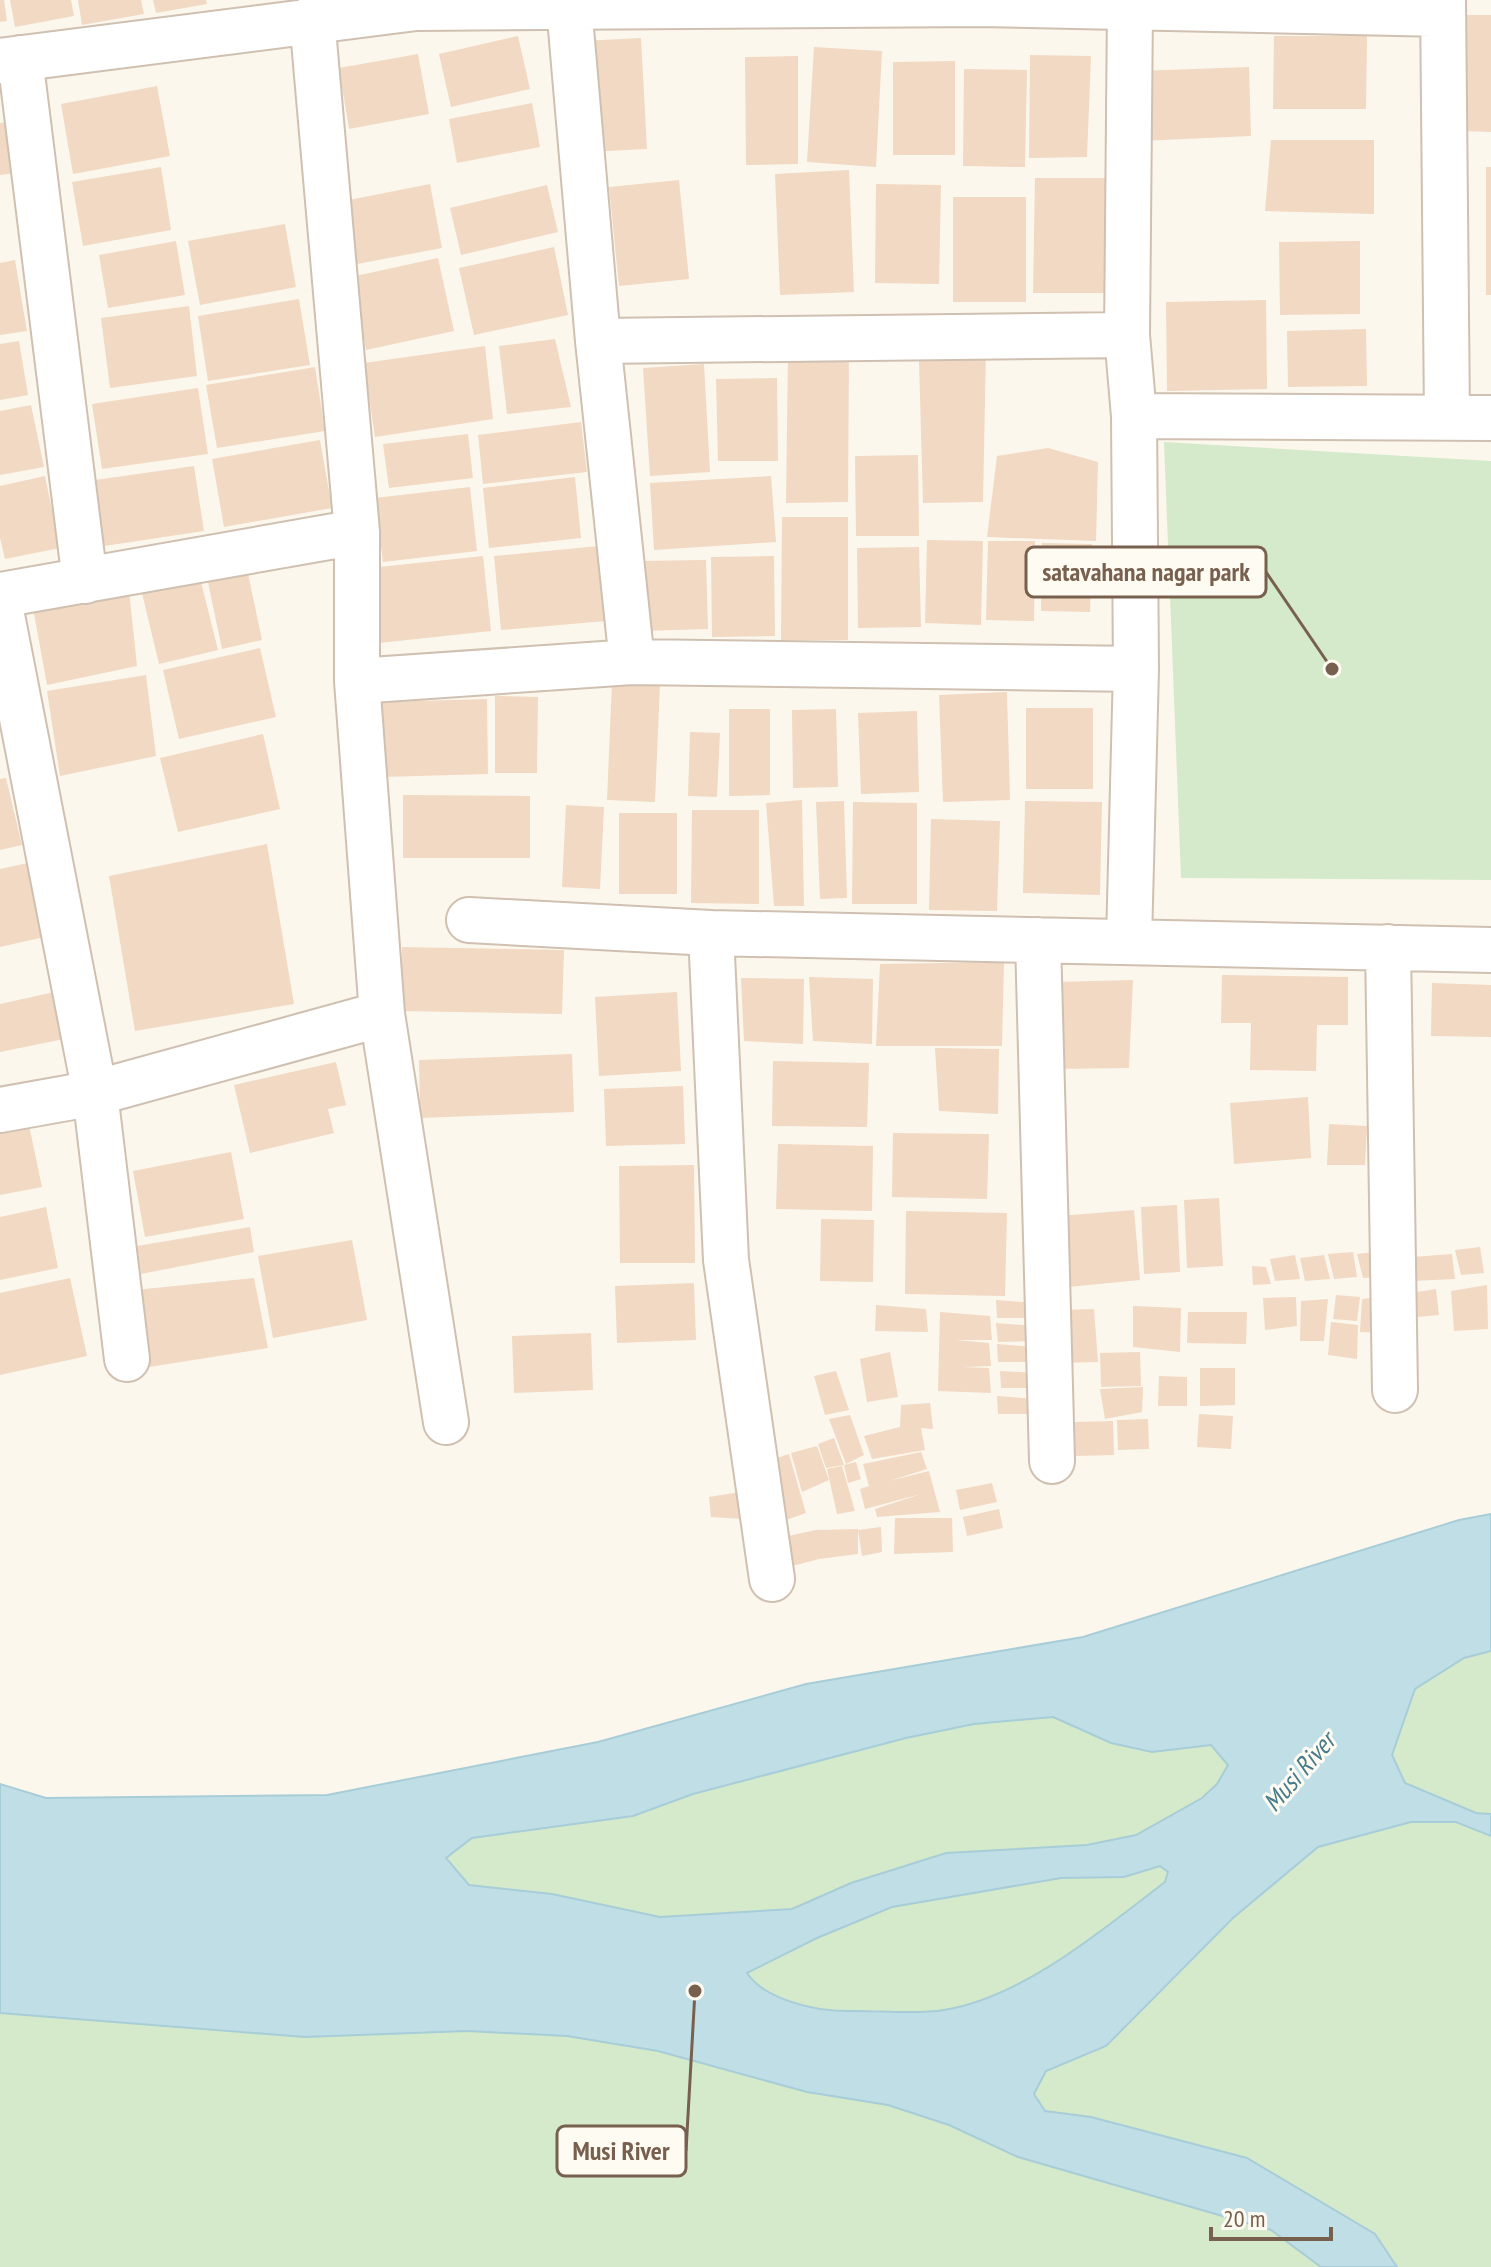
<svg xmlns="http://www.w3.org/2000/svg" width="1491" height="2267" font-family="'PT Sans Narrow',sans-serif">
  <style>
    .green { fill: #d5eaca }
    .water { fill: #c0dee6; stroke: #a7cdd8; stroke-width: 2; fill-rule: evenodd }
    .building { fill: #f1d9c4 }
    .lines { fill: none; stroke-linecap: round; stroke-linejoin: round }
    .minor-casing { stroke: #cfc0b1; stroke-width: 48 }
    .minor { stroke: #fff; stroke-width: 44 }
    .labels { text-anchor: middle; stroke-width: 6; stroke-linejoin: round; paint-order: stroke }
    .water-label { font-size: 26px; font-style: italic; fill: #487b8a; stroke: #fefbf3 }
    .leader { fill: none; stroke: #78604f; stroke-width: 3 }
    .callout-dot { fill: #78604f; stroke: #fefbf3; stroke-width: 3 }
    .callout { fill: #fefbf3; stroke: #78604f; stroke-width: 3 }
    .callout-label { font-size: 26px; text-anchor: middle; font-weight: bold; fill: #78604f }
  </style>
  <rect width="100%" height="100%" fill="#fcf7ec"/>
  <path class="green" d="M1164,442L1491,461V880L1181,878Z
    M1491,1651V1814L1476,1813L1405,1783L1392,1755L1415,1689L1464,1658Z
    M1053,1717L1111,1743L1152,1752L1211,1745L1228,1765L1217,1784L1202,1798L1137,1835L1087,1845L946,1853L851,1883L792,1909L660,1917L552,1894L469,1885L446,1857L472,1838L633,1816L693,1794L906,1738L974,1724Z
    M1411,1822H1456L1491,1836V2267H1397L1375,2234L1247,2158L1091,2117L1045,2111L1033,2094L1046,2071L1106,2046L1233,1918L1318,1847Z
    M1161,1866L1168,1872L1165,1882C1103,1929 1023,1998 944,2010C913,2015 877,2010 846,2011C815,2011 764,2000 747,1973L817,1938L892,1907L1061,1878L1124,1877Z
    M0,2013L305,2037L467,2031L567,2036L658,2051L807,2092L888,2105L949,2125L1018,2157L1271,2230L1321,2267H0Z"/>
  <path class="water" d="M1491,1514V1651L1464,1658L1415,1689L1392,1755L1405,1783L1476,1813L1491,1814V1836L1456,1822H1411L1318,1847L1233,1918L1106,2046L1046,2071L1034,2094L1045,2111L1091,2117L1247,2158L1375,2234L1397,2267H1321L1271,2230L1018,2157L949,2125L888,2105L807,2092L658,2051L567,2036L467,2031L305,2037L0,2013V1784L46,1798L327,1795L598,1742L806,1684L1083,1637L1459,1520ZM1053,1717L1111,1743L1152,1752L1211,1745L1228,1765L1217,1784L1202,1798L1136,1835L1087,1845L946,1853L851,1883L792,1909L660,1917L552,1894L469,1885L446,1858L472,1838L633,1816L693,1794L906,1738L974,1724ZM1160,1866L1168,1872L1165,1882C1103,1929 1024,1997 944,2010C913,2015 878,2010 846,2011C816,2011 765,2000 747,1973L817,1938L892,1907L1061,1878L1124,1877Z"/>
  <path class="building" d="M0,0H4L7,21L0,22Z
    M10,0H71L74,16L15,27Z
    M78,0H141L144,14L82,25Z
    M153,0H206L207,4L156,13Z
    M1466,15H1491V132L1462,131Z
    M518,36L530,89L451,107L439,54Z
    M1274,36H1367L1366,109H1273Z
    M641,38L647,149L588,152L582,41Z
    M814,47L882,51L876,167L807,162Z
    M418,54L429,114L349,129L339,68Z
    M1030,55L1091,56L1087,157L1029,158Z
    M798,56V164L746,165L745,57Z
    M955,61V155H893V62Z
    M1249,67L1251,136L1140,141L1137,71Z
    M964,69L1027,70L1025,167L963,166Z
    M157,86L170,156L73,174L61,104Z
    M532,103L540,147L457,163L449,119Z
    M18,121L24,172L0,175V123Z
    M1271,140H1374V214L1265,211Z
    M161,167L171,230L83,246L72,182Z
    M1486,167H1491V295H1486Z
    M849,170L854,292L780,295L775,174Z
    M1035,178H1109L1107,293H1033Z
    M679,180L689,279L619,286L609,187Z
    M430,184L442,248L352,265L339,202Z
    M876,184L941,185L939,284L875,283Z
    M547,185L558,232L461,255L450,208Z
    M953,197H1026V302H953Z
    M285,224L296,287L200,305L188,241Z
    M176,241L185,295L108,308L99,255Z
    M1360,241V314L1280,315L1279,242Z
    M554,247L568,315L474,335L459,268Z
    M438,258L454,331L366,350L351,277Z
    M15,260L27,331L0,335V263Z
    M299,299L310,365L208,381L198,316Z
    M1266,300L1267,389L1167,391L1166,302Z
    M189,306L197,376L110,388L101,318Z
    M1366,329L1367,386L1288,387L1287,331Z
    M555,339L571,407L507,414L499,346Z
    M19,341L28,395L0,400V344Z
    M485,346L493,419L375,437L364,363Z
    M788,349H849L848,502L786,503Z
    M986,349L983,502L923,503L919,361L951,351Z
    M704,364L710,472L650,476L643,368Z
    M315,367L325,431L217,448L206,385Z
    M777,378L778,461H718L716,379Z
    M198,388L208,454L102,469L92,404Z
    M31,405L44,467L0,475V411Z
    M581,422L587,472L483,484L478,435Z
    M468,434L473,478L389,488L383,444Z
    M320,440L332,508L224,527L212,459Z
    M1048,448L1098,462L1096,541L987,537L997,456Z
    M918,455L919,536H856L855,456Z
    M194,466L204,531L98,547L88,481Z
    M45,476L60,548L5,559L0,538V486Z
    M771,476L776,542L654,550L650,483Z
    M575,477L581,538L489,548L483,488Z
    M470,487L477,551L383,562L375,498Z
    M782,517H848V640H781Z
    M927,540L983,541L981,625L925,623Z
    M988,541H1035L1034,621L986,620Z
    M1042,543L1092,544L1090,612L1041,611Z
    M599,546L606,621L501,630L494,556Z
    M919,547L921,627L858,628L857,548Z
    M483,556L491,631L379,643L370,568Z
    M774,556L775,636L712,637L711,557Z
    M706,560L708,629L641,631L640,561Z
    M246,564L262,640L222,649L206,573Z
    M198,570L218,650L159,664L140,585Z
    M128,581L137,666L47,685L31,597Z
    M260,648L276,717L179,739L163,670Z
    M146,675L156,756L60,776L47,691Z
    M612,682L660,684L655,802L607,800Z
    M1007,692L1010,800L943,802L939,695Z
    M495,696L538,697L537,773H495Z
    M487,699L488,774L383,777L382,702Z
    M1026,708H1093V789H1026Z
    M729,709H770V795L729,796Z
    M836,709L838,787L793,788L792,710Z
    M917,711L919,792L861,794L858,713Z
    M690,732L720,733L717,797L688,796Z
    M263,734L280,809L178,832L160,758Z
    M6,778L22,845L0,850V779Z
    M403,795L530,796V858H403Z
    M802,800L804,906H774L766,803Z
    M844,801L847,898L820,899L816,802Z
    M1025,801L1102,802L1100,895L1023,893Z
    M853,802L917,803V904H852Z
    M566,805L604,807L600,889L562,887Z
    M692,810H759V904L691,903Z
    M619,813H677V894H619Z
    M931,819L1000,821L997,911L929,910Z
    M267,844L294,1004L135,1031L109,876Z
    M37,861L53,935L0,947V869Z
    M402,947L564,950L562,1014L401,1011Z
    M1004,962L1002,1046H876L880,964Z
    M1222,975L1348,977V1025H1317L1316,1071L1250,1070L1251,1023H1221Z
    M809,977L873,979L872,1044L813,1041Z
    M741,978L804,979L803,1044L744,1041Z
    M1133,980L1129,1068L1056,1069V982Z
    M1432,983L1491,985V1037L1431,1036Z
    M59,991L69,1038L0,1052V1004Z
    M677,992L681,1071L599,1076L595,997Z
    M935,1048L999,1049L998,1114L939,1111Z
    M572,1054L574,1112L420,1118L419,1060Z
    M773,1061L869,1063L867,1127L772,1126Z
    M336,1062L346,1105L328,1109L334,1133L250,1153L234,1085Z
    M683,1086L685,1144L606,1146L604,1089Z
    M1308,1097L1311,1158L1234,1164L1230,1103Z
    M1329,1124L1367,1126L1365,1165H1327Z
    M29,1125L42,1187L0,1195V1131Z
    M893,1133L989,1134L987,1199L892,1197Z
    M778,1144L873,1146L872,1211L776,1209Z
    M231,1152L244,1219L145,1237L133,1171Z
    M694,1165L695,1263H620L619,1166Z
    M1219,1198L1223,1266L1187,1268L1184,1200Z
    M1177,1205L1180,1272L1144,1274L1141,1207Z
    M46,1207L58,1268L0,1280V1217Z
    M1134,1210L1140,1280L1058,1288L1046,1217Z
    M906,1211L1007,1213L1005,1296L905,1294Z
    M821,1219L874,1220L873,1282L820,1281Z
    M250,1227L254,1252L141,1274L137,1246Z
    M352,1240L367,1320L273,1338L258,1256Z
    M1480,1247L1484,1273L1461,1275L1455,1250Z
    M1382,1251L1386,1277L1363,1278L1357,1254Z
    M1353,1252L1357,1277L1334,1279L1328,1254Z
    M1452,1254L1455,1279L1412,1281V1257Z
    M1295,1255L1300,1279L1275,1281L1270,1259Z
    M1324,1255L1330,1279L1305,1281L1300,1258Z
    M1252,1266L1266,1267L1271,1284L1253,1285Z
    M70,1278L87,1356L0,1375V1293Z
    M254,1278L268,1348L137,1369L125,1291Z
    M694,1283L696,1340L617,1343L615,1286Z
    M1487,1285L1488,1329L1454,1331L1451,1291Z
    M1436,1289L1439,1315L1417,1317L1411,1293Z
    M1336,1295L1360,1297L1357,1321L1333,1319Z
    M1388,1296L1387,1333L1360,1332L1362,1299Z
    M1296,1297L1297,1326L1265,1330L1263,1298Z
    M1328,1299L1324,1341H1300L1301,1301Z
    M996,1300L1035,1303L1034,1318H997Z
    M876,1305L926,1309L928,1332L875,1331Z
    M1133,1306L1181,1308L1180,1352L1133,1347Z
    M1094,1309L1098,1362L1058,1363L1059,1310Z
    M940,1312L990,1316L992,1340H956L989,1343L991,1366L963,1367L989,1368L991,1393L938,1391Z
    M1188,1312H1247L1246,1344L1187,1343Z
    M1331,1322L1358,1325L1357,1359L1328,1355Z
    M996,1323L1035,1326L1034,1341L998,1342Z
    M591,1333L593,1390L514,1393L512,1336Z
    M997,1344L1035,1347V1362H998Z
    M890,1352L898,1397L867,1402L860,1359Z
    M1140,1352L1141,1386L1101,1387L1100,1353Z
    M1200,1368H1235V1405L1200,1406Z
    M836,1371L849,1410L825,1415L814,1376Z
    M1000,1371L1038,1373V1388H1001Z
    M1159,1376L1187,1377V1406H1158Z
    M1143,1387L1142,1412L1105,1419L1100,1389Z
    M997,1396L1036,1399L1035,1414H998Z
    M930,1403L933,1429L921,1428L925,1450L872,1459L864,1436L900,1427L901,1405Z
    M1199,1414L1233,1416L1231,1449L1197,1447Z
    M850,1415L864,1455L846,1464L829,1419Z
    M1148,1419L1149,1449L1118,1450L1117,1420Z
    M1113,1421L1114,1455L1074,1456L1073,1422Z
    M834,1438L844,1465L826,1468L818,1444Z
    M817,1446L829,1480L802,1492L791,1453Z
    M921,1452L927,1469L889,1481L929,1471L940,1512L877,1517L875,1509L921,1494L865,1509L860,1489L869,1486L863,1464Z
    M789,1454L806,1513L783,1521L768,1461Z
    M856,1462L861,1479L848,1483L844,1465Z
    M842,1466L855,1511L837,1514L827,1469Z
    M992,1483L997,1502L960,1510L956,1490Z
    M740,1492L743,1519L711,1517L709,1497Z
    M999,1509L1003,1528L967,1536L963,1517Z
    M895,1518H952L953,1552L894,1554Z
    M881,1527L882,1552L862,1556L858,1530Z
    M858,1529V1554L819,1559L777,1570L769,1540L816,1530Z"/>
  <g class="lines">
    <defs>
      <path id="minor" d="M1443,0L1447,417
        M569,6L598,341L632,662
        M312,18L357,532V681L382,1014L446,1422
        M20,58L85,581
        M0,61L416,8L981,4L1443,14
        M598,341L1127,335
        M1134,416L1491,418
        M0,595L357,532
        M0,605L95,1093L127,1359
        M357,681L632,662L1136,669
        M469,920L711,933
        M1038,940L1052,1461
        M1129,941L1136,669L1134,416L1127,335L1130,7
        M1388,947L1395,1390
        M0,1110L95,1093L382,1014
        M772,1579L726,1260L711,933L1491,950"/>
    </defs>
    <use href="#minor" class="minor-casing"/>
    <use href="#minor" class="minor"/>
  </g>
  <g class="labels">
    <g class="water-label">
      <text transform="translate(1299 1772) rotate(-49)" y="9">Musi River</text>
    </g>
  </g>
  <path class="leader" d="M1332 669L1266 572M695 1991L686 2151"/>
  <g class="callout-dot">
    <circle cx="1332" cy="669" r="8"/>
    <circle cx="695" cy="1991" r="8"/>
  </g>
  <g class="callout">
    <rect x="1026" y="547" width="240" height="50" rx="8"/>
    <rect x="557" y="2126" width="129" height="50" rx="8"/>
  </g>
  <g class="callout-label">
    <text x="1146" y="581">satavahana nagar park</text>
    <text x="621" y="2160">Musi River</text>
  </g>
  <path d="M1211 2227v12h120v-12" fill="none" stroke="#78604f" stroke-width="4"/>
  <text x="1223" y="2227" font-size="24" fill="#78604f" stroke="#fefbf3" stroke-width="6" paint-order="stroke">20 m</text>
</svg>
